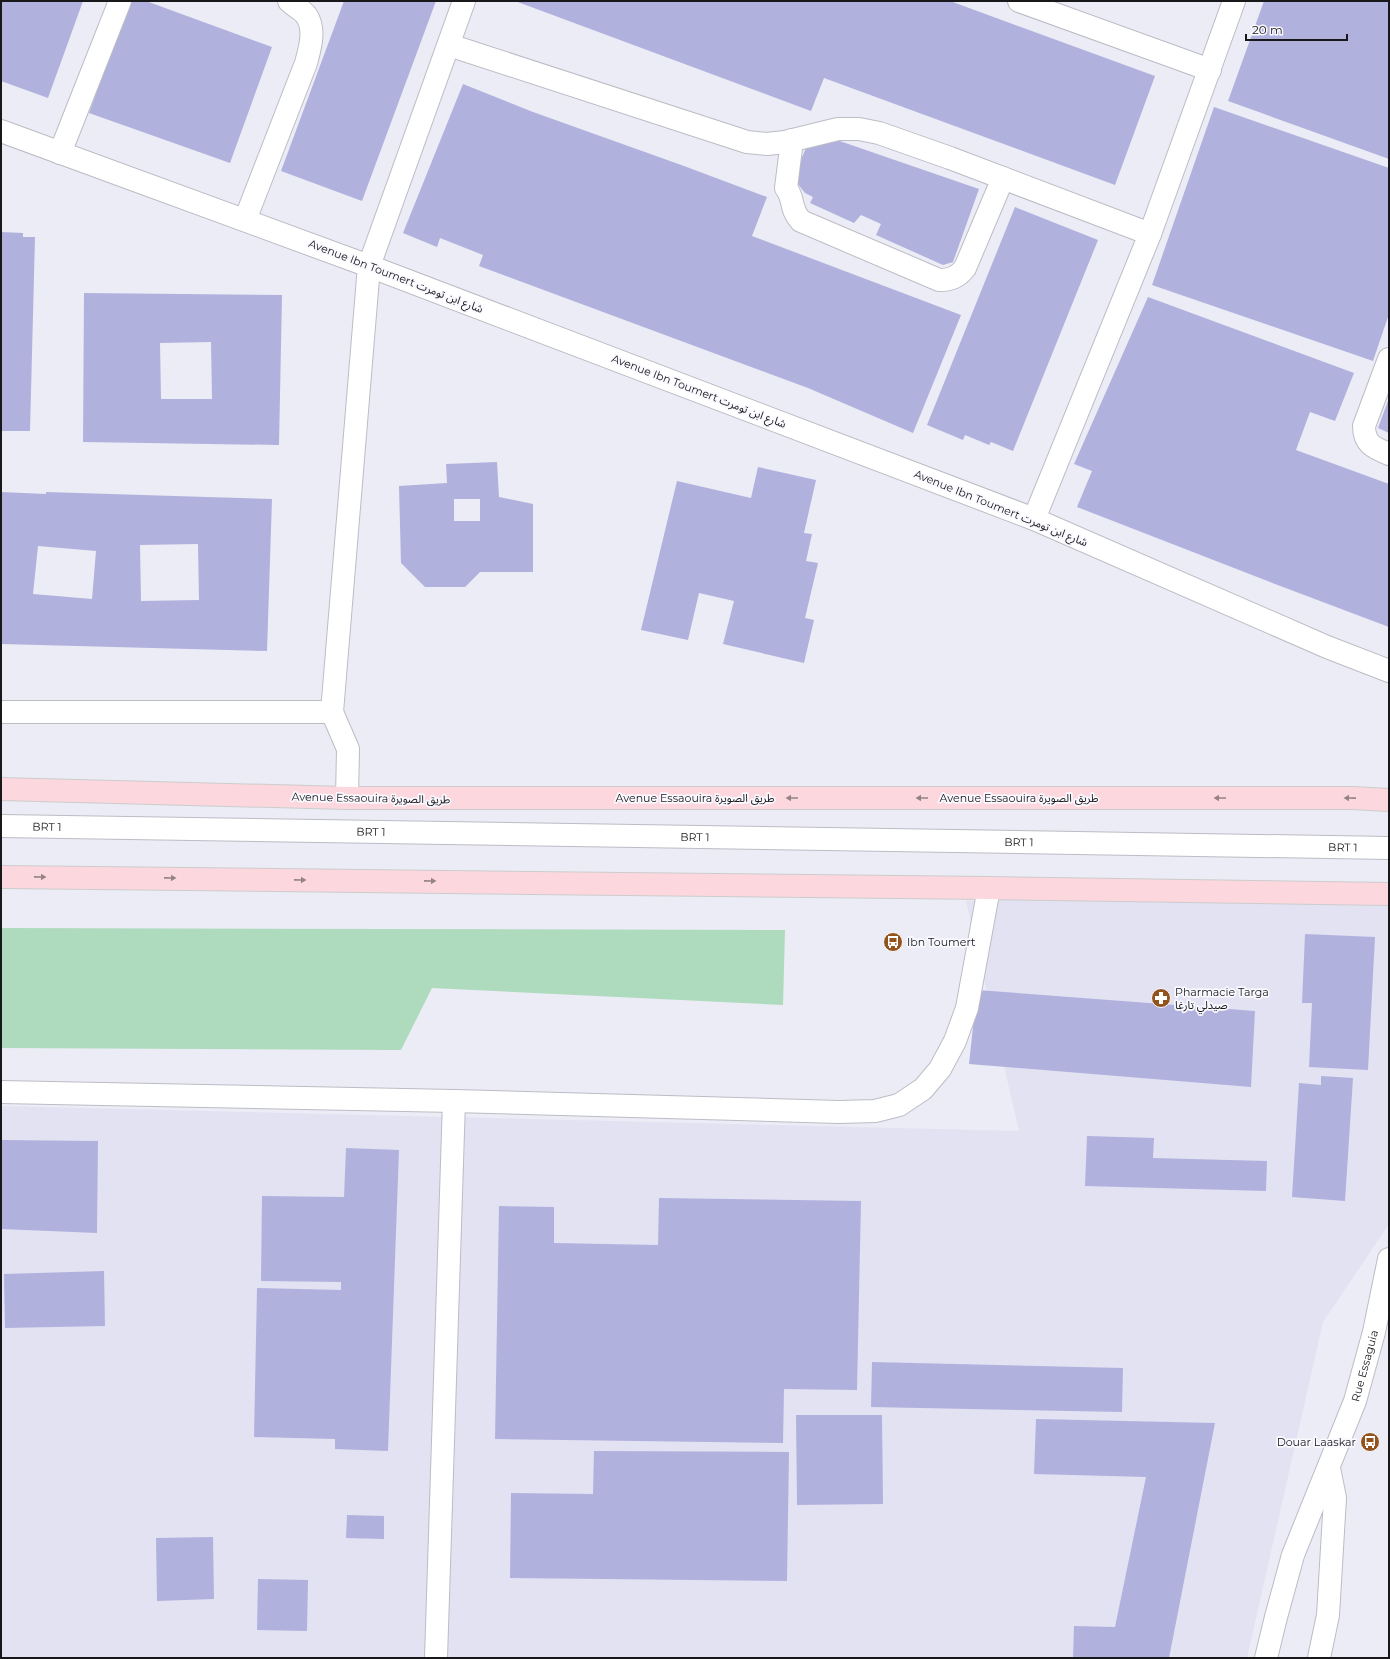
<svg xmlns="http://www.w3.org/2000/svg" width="1390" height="1659" font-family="Montserrat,'Noto Sans Arabic',sans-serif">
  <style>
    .built { fill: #e2e2f3 }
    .green { fill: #aedabd }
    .building { fill: #b1b1de; fill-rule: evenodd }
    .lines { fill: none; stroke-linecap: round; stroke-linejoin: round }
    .minor-casing { stroke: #bcbcc5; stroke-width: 24 }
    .major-casing { stroke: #cccccd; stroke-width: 24 }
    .minor { stroke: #fff; stroke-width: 22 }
    .major { stroke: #fcd8de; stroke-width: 22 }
    .oneway { fill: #958286 }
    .labels { text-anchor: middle; stroke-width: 3.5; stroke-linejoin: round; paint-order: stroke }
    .street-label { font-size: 11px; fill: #18181b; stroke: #f9f9ff }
    .poi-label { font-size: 11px; fill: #18181b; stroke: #f9f9ff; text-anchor: start }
  </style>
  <rect width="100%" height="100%" fill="#ebecf5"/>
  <path class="built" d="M1389,888V1224L1323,1322L1247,1658H1V1106L1019,1131L966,901Z"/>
  <path class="green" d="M1,928L785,930L783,1005L432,988L401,1050L1,1048Z"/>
  <path class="building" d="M1,1H83L48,98L1,81Z
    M130,1H146L272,47L230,163L89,113Z
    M344,1H436L362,201L281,171Z
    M515,1H950L1155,76L1115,185L824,78L811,111Z
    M1264,1H1389V159L1228,101Z
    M463,84L533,112L684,166L767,197L752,236L961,315L913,433L808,388L479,266L483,255L440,238L437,247L403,233Z
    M1214,107L1389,168V314L1373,361L1152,285Z
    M828,137L979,189L953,262L943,265L876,235L881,224L861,215L854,223L810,203L813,197L805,193L793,178L806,148Z
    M1015,207L1098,240L1013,451L991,442L989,445L965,435L963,440L927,425Z
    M1,232L23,233V237H35L30,431H1Z
    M84,293L282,295L279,445L83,442ZM211,342L212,399H161L160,343Z
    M1148,297L1354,373L1335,421L1310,412L1296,450L1389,484V627L1275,584L1077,507L1092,471L1074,464Z
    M1389,398V433L1378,428Z
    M497,462L499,497L533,504V572H480L465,587H425L401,563L399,486L447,483L446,464ZM454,499H480V521H454Z
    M758,467L816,480L804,533L812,534L806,561L818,563L805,618L814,620L804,663L723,644L734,601L699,593L688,640L641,630L677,481L751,498Z
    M1,492L46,494V492L272,499L267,651L1,644ZM198,544L199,600L141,601L140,545ZM38,546L96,551L92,599L33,594Z
    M1305,934L1375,937L1368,1070L1309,1067L1312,1003H1302Z
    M977,990L1255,1011L1251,1087L969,1064Z
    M1321,1076L1353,1078L1345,1201L1292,1197L1299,1083L1321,1085Z
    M1087,1136L1154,1138L1153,1158L1267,1161L1266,1191L1085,1186Z
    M1,1140L98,1141L97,1233L1,1229Z
    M346,1148L399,1150L388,1451L335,1449V1439L254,1437L257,1288L341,1290V1282L261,1281L262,1196L344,1197Z
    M659,1198L861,1201L857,1390L784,1389L783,1443L495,1439L499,1206L554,1207V1243L658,1245Z
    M104,1271L105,1326L5,1328L4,1274Z
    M872,1362L1123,1368L1122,1412L871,1407Z
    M796,1415H882L883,1504L797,1505Z
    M1036,1419L1215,1423L1169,1658H1073L1074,1626L1115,1627L1146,1477L1034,1474Z
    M594,1451L789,1452L787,1581L510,1578L511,1493L593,1494Z
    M347,1515L384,1516V1539L346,1538Z
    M213,1537L214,1599L157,1601L156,1538Z
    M258,1579L308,1580L307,1631L257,1630Z"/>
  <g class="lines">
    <defs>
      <g id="minor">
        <path d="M1019,1L1210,70"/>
        <path d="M449,45L747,142L767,144L785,142L838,129H859L879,133L950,158L1150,234"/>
        <path d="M1,131L369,266L1034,519L1327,647L1389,671"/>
        <path d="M792,140L786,188C795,199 789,208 801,221L939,280C951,280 958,277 965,268L1003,178"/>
        <path d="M60,153L120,1"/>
        <path d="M245,220L306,63C310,48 316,29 306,15C302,10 294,6 289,1"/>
        <path d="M1389,359L1364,426C1364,444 1374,448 1389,454"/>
        <path d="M1034,519L1150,234L1234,1"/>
        <path d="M1,712H332L348,749L347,798"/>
        <path d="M332,712L369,266L464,1"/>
        <path id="s1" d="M1,826L1389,848"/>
        <path d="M1,1092L454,1101L839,1112L875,1111L899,1105L923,1089L940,1069L955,1041L967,1008L989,888"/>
        <path d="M436,1658L454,1101"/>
        <path id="s2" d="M1266,1658L1276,1617L1293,1555L1355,1401L1374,1332L1389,1259"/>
        <path d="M1319,1658L1328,1615L1335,1498L1329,1468"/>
      </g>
      <path id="major" d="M1,789L347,798H1352L1389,800
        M1,877L989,888L1389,894"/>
    </defs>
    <use href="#minor" class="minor-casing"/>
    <use href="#major" class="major-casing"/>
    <use href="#minor" class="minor"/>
    <use href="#major" class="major"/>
  </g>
  <defs><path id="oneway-solid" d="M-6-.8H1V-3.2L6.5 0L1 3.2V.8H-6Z"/></defs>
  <g class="oneway">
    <use href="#oneway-solid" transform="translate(792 798) rotate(180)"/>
    <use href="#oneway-solid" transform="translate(922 798) rotate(180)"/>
    <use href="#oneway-solid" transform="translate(1220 798) rotate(180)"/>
    <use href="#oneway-solid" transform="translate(1350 798) rotate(-179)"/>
    <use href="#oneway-solid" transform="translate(40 877) rotate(1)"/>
    <use href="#oneway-solid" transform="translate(170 878) rotate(1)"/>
    <use href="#oneway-solid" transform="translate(300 880) rotate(1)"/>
    <use href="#oneway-solid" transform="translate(430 881) rotate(1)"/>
  </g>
  <defs>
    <symbol id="bus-disc" viewBox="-11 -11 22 22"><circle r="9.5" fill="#93531d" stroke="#f9f9ff"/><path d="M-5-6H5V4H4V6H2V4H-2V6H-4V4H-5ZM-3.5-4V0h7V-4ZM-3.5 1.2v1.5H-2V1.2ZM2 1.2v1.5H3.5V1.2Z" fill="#fff"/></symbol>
    <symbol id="pharmacy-disc" viewBox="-11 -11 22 22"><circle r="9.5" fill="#93531d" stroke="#f9f9ff"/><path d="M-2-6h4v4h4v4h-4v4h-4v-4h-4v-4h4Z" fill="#fff"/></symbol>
  </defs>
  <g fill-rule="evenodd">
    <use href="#bus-disc" x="882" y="931" width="22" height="22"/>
    <use href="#pharmacy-disc" x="1150" y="987" width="22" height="22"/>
    <use href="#bus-disc" x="1359" y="1431" width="22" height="22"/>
  </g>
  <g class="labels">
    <g class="street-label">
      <text transform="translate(396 276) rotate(21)" y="4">Avenue Ibn Toumert شارع ابن تومرت</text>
      <text transform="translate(699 391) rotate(21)" y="4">Avenue Ibn Toumert شارع ابن تومرت</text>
      <text transform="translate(1001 508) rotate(22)" y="4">Avenue Ibn Toumert شارع ابن تومرت</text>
      <text transform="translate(371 798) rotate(1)" y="4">Avenue Essaouira طريق الصويرة</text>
      <text x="695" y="802">Avenue Essaouira طريق الصويرة</text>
      <text x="1019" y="802">Avenue Essaouira طريق الصويرة</text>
      <text dy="4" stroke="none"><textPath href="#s1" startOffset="46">BRT 1</textPath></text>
      <text dy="4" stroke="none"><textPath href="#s1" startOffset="370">BRT 1</textPath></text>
      <text dy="4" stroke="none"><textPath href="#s1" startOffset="694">BRT 1</textPath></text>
      <text dy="4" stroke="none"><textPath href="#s1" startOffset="1018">BRT 1</textPath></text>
      <text dy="4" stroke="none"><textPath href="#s1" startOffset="1342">BRT 1</textPath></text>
      <text dy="4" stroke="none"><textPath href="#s2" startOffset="309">Rue Essaguia</textPath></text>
    </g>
    <g class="poi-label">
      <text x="907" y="946">Ibn Toumert</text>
      <text x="1175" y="996">Pharmacie Targa<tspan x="1175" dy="13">صيدلي تارغا</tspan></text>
      <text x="1356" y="1446" text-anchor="end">Douar Laaskar</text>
    </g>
  </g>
  <rect width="1390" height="1659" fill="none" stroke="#18181b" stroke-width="4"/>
  <path d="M1246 34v6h101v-6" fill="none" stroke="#18181b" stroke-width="2"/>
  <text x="1252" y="34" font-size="12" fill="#18181b" stroke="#f9f9ff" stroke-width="3" paint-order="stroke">20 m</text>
</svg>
